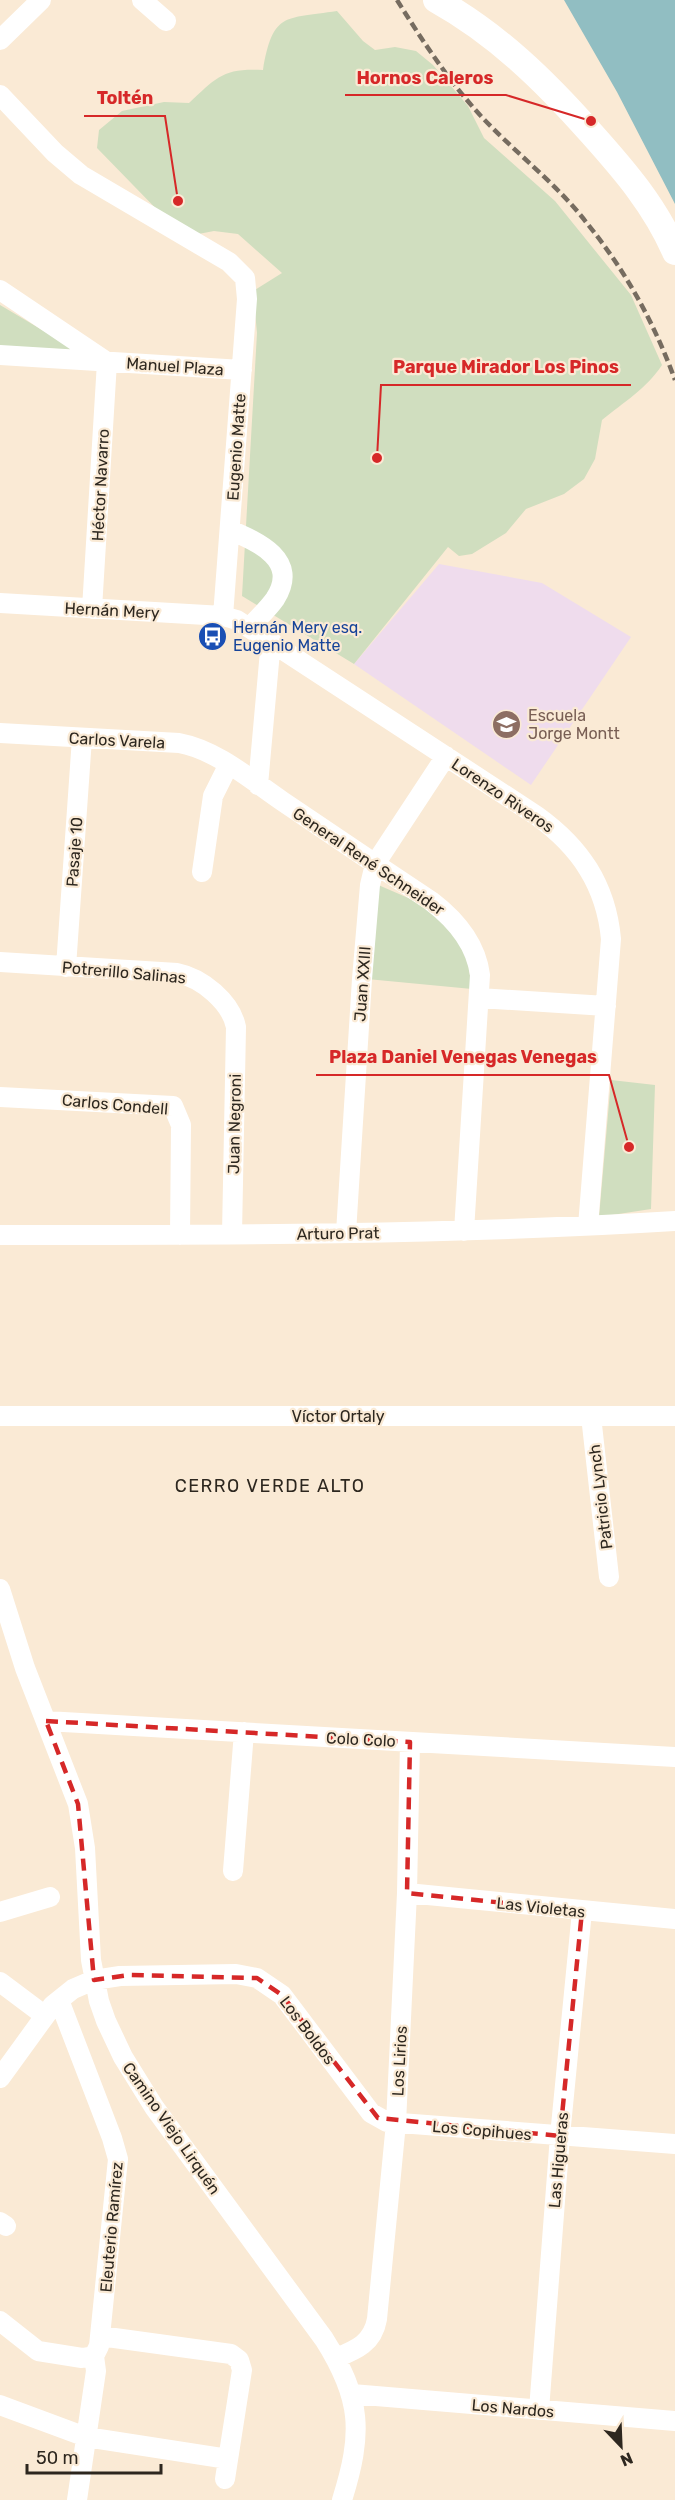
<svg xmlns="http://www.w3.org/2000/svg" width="675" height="2500" font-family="Rubik,sans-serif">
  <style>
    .education { fill: #efdced }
    .green { fill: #d0debf }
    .water { fill: #91bec2 }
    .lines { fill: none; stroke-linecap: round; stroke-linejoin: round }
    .minor { stroke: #fff; stroke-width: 20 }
    .major { stroke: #fff; stroke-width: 26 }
    .rail { stroke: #766c60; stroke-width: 4.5; stroke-dasharray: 9 4.5; stroke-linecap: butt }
    .marked { fill: none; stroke: #d62828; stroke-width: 4.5; stroke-dasharray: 12 8; stroke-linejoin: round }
    .labels { text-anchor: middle; stroke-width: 4.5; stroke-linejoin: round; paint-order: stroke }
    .street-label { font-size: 16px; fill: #2d271f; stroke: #faead5 }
    .transit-label { font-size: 16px; fill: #164399; stroke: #faead5; text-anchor: start }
    .education-label { font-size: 16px; fill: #785e54; stroke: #faead5; text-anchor: start }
    .neighbourhood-label { font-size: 18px; letter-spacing: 1.5px; fill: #2d271f; stroke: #faead5 }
    .leader { fill: none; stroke: #d62828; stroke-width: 2 }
    .callout-dot { fill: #d62828; stroke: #faead5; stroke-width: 2 }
    .callout-label { font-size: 18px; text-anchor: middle; font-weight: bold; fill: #d62828; stroke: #faead5; stroke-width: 4.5; stroke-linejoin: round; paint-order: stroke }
  </style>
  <rect width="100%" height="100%" fill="#faead5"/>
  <path class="education" d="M439,564L542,583L631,637L531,785L354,664Z"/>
  <path class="green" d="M337,11L363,41L375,50L395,47L416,51L433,65L468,106L484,138L555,201L631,295L662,365C646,389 624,402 602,420L595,459L584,479L564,494L526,509L506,533L472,554L459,556L448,547L354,664L242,596L257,333L253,291L282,273L238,234L214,231L188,236L169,222L97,148L99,130L122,111L164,102L189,103C217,77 223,68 263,70C273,12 284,19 337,11Z
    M0,305L76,350L0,346Z
    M376,884L436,910L465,941L472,989L367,979Z
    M611,1080L655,1085L651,1209L599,1217Z"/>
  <path class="water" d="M564,0H675V204L617,92Z"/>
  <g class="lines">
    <path class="minor" d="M142,0L166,21
      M0,40L41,0
      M0,95L55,153L81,175L229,262L245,278L247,299L223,616
      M0,290L107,362L92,609
      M0,355L242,370
      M230,530C258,542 300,560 275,599C268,609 258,618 250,627
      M0,603L223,616L237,620L537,816C580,847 606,885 611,939L588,1226
      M0,733L179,743C217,750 251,780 282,801C332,835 381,868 431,901C456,920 476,943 480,975L464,1231
      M258,785L271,640
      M202,872L213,796L228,766
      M0,962L177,973C202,978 231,1002 236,1027L232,1234
      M66,967L82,738
      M479,998L606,1006
      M0,1097L173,1106L181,1125L180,1235
      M346,1233L362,979L370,885L375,864L446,756
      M0,1235C225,1235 450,1235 675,1221
      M0,1416H675
      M591,1416L609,1577
      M0,1589L25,1668L78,1804L85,1848L91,1960L99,2001L106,2021L123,2057L154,2107L324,2339C362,2399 363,2433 342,2500
      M46,1721L675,1757
      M233,1871L244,1732
      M407,1893L675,1919
      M0,1912L50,1897
      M0,1982L44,2015
      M59,2000L112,2138L118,2159L99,2346L94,2356
      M0,2078L53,2005L73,1989L94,1980L120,1976L236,1974L257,1978L282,1995L371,2113L387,2122L675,2144
      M0,2222L6,2226
      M0,2321L38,2351L82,2358L94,2356
      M100,2336L231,2354L239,2360L242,2370L225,2479
      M336,2358C356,2350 373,2343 377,2319L396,2123L407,1893L410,1742
      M352,2394L675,2421
      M0,2405L86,2437L228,2459
      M539,2410L560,2136L582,1911
      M77,2500L96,2371L94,2356"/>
    <path class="major" d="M436,0C497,34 545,81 591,133C625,171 655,206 675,252"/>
    <path class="rail" d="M397,0C422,40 448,80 480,115C513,151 556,183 586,222C625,270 654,322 675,380"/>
  </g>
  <path class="marked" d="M46,1721L410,1742L407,1893L582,1911L560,2136L378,2118L282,1995L257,1978L130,1975L94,1980L78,1804Z"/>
  <defs>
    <symbol id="bus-disc" viewBox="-11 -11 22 22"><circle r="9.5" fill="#1a4fb4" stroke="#faead5"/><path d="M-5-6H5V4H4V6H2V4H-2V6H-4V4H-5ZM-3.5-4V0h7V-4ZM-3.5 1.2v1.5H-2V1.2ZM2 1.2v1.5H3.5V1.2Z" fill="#fff"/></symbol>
    <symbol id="school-disc" viewBox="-11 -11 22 22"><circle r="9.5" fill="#8d6e63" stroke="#faead5"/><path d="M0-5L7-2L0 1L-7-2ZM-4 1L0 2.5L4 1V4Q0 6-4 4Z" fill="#fff"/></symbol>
  </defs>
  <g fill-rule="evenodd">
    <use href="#bus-disc" x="196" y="620" width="33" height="33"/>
    <use href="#school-disc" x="490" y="708" width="33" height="33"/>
  </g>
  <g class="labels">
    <g class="street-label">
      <text transform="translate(175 366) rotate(4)" y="6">Manuel Plaza</text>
      <text transform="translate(236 447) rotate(-86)" y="6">Eugenio Matte</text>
      <text transform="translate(100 485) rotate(-87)" y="6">Héctor Navarro</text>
      <text transform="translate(112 610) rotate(3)" y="6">Hernán Mery</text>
      <text transform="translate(117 740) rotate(3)" y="6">Carlos Varela</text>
      <text transform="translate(503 795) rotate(34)" y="6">Lorenzo Riveros</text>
      <text transform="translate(74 852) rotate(-86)" y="6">Pasaje 10</text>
      <text transform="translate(369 861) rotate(34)" y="6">General René Schneider</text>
      <text transform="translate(124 972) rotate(5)" y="6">Potrerillo Salinas</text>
      <text transform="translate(362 984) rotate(-86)" y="6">Juan XXIII</text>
      <text transform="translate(115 1104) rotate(5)" y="6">Carlos Condell</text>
      <text transform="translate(234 1124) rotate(-89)" y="6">Juan Negroni</text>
      <text transform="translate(338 1233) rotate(-1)" y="6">Arturo Prat</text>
      <text x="338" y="1422">Víctor Ortaly</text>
      <text transform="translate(600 1497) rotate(-97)" y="6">Patricio Lynch</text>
      <text transform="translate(361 1739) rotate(3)" y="6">Colo Colo</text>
      <text transform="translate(541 1907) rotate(6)" y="6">Las Violetas</text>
      <text transform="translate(308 2030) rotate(53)" y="6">Los Boldos</text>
      <text transform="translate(399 2061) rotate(-87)" y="6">Los Lirios</text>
      <text transform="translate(172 2128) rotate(55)" y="6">Camino Viejo Lirquén</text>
      <text transform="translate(482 2130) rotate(5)" y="6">Los Copihues</text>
      <text transform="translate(558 2160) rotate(-85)" y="6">Las Higueras</text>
      <text transform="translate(111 2227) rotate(-85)" y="6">Eleuterio Ramírez</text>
      <text transform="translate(513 2408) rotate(5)" y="6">Los Nardos</text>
    </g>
    <g class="transit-label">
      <text x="233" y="633">Hernán Mery esq.<tspan x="233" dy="18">Eugenio Matte</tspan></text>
    </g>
    <g class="education-label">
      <text x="528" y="721">Escuela<tspan x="528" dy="18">Jorge Montt</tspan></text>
    </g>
    <g class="neighbourhood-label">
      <text x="270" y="1492">CERRO VERDE ALTO</text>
    </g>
  </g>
  <path class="leader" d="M591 121L506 95H345M178 201L165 116H84M377 458L381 385H631M629 1147L609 1075H316"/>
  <g class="callout-dot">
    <circle cx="591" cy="121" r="6"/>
    <circle cx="178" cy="201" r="6"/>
    <circle cx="377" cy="458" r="6"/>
    <circle cx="629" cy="1147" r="6"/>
  </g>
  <g class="callout-label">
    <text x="425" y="84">Hornos Caleros</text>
    <text x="125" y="104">Toltén</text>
    <text x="506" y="373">Parque Mirador Los Pinos</text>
    <text x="463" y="1063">Plaza Daniel Venegas Venegas</text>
  </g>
  <g transform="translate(621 2446) rotate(157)" stroke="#faead5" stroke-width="4.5" paint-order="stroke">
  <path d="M0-4.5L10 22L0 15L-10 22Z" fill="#2d271f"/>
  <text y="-9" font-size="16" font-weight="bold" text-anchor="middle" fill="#2d271f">N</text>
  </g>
  <path d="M27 2464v9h134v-9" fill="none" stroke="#2d271f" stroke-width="3"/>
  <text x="36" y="2464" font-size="18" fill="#2d271f" stroke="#faead5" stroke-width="4.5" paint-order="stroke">50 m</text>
</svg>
